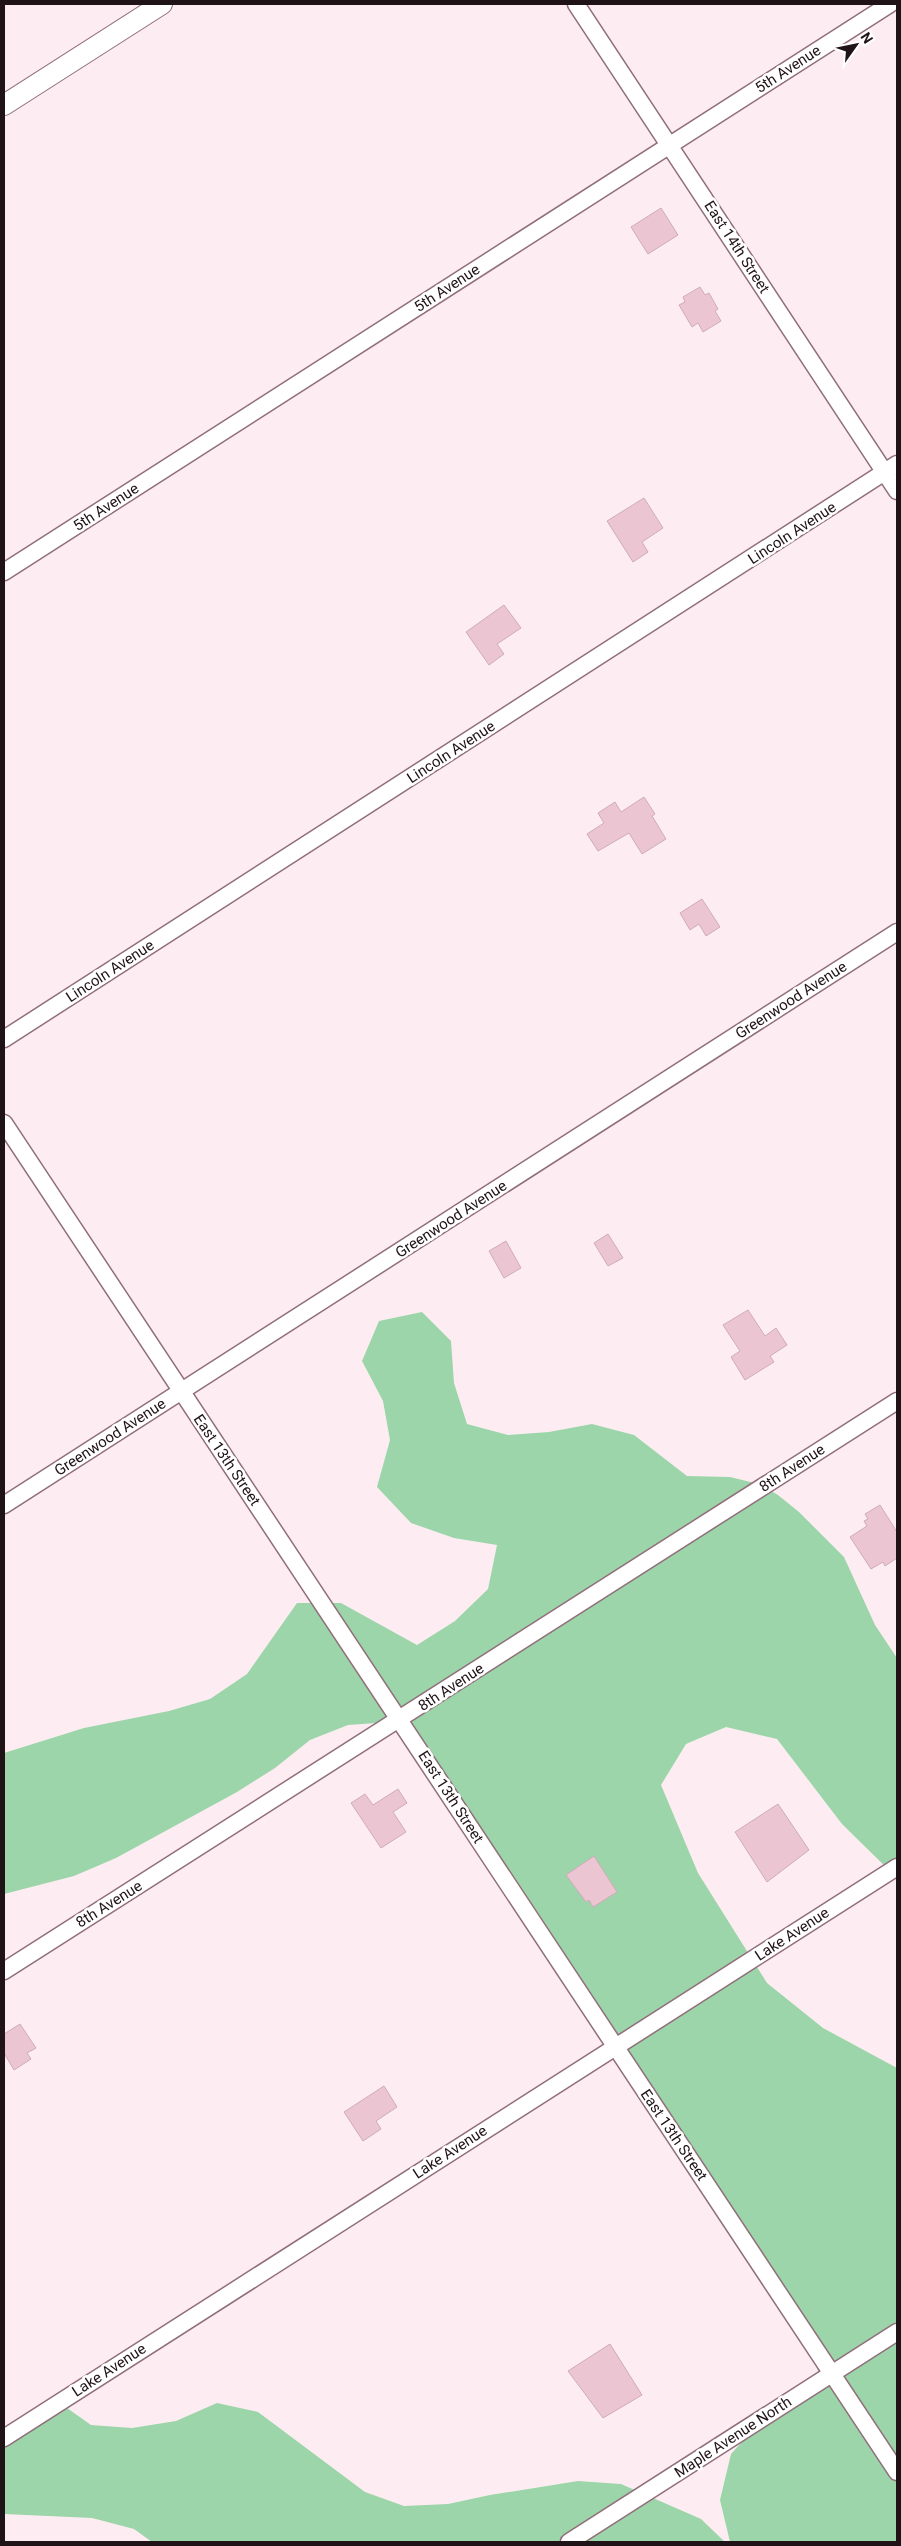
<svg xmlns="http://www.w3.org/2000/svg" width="901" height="2546" font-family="Roboto,sans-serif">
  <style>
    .green { fill: #9cd5a9 }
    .building { fill: #ebc6d2; stroke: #cfabb7 }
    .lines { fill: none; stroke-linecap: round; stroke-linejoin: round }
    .minor-casing { stroke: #906e7a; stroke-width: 19 }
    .tertiary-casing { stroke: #906e7a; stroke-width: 22 }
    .minor { stroke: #fff; stroke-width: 16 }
    .tertiary { stroke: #fff; stroke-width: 20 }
    .labels { text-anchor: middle; stroke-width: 5; stroke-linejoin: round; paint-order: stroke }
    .street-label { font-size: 15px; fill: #201317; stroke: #fff }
  </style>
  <rect width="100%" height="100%" fill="#fdedf2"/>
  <path class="green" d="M422,1312L451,1341L454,1383L467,1424L508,1435L549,1432L592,1424L634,1435L687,1476L730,1477L759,1484L778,1495L799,1512L844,1557L875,1625L897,1658V1878L842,1824L777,1739L726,1727L686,1744L661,1785L698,1873L767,1983L823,2028L897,2068V2542H730L720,2500L731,2454L767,2414L820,2379L810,2341L391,1722L348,1725L310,1740L275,1768L237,1792L116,1858L74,1876L4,1894V1753L84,1728L169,1711L210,1699L247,1674L297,1603H341L417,1645L455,1621L488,1589L497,1545L454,1538L411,1523L377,1487L390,1440L383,1401L362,1361L379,1321Z
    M60,2403L91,2425L132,2428L176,2421L217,2403L258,2412L365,2492L404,2506L448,2504L490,2495L578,2481L621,2484L701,2519L725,2542H152L134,2529L92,2518L4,2514V2439Z"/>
  <path class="building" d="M661,208L678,235L648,254L631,227Z
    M700,287L705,295L709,293L718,309L715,311L721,321L703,332L698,323L692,327L679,305L685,302L683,297Z
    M644,498L663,528L642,542L648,552L633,562L607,521Z
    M504,605L521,628L497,644L504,654L489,665L466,632Z
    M644,797L655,814L652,816L666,839L642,854L629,833L598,851L587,834L604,823L598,813L615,802L621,812Z
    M702,899L720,927L706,936L699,924L690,930L680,913Z
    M608,1234L623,1258L608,1266L594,1243Z
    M506,1241L521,1268L504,1278L489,1251Z
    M748,1310L765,1336L776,1328L787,1345L770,1356L774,1362L745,1380L731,1357L740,1351L723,1325Z
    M880,1505L897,1532V1558L885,1566L883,1562L871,1569L850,1537L867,1526L864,1521L868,1519L865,1514Z
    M398,1789L407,1803L393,1812L406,1832L381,1848L351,1803L365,1794L373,1805Z
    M778,1804L809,1850L767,1882L735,1832Z
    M594,1856L617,1892L593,1907L589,1900L586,1902L566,1875Z
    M20,2024L36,2048L27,2053L31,2059L14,2070L4,2053V2034Z
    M384,2086L397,2107L376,2121L381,2129L363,2141L344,2112Z
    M610,2344L642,2395L603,2418L568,2371Z"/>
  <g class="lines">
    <defs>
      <path id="minor" d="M576,4L897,491
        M4,572L890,4
        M4,1039L897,464
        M4,1123L897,2472
        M4,1505L897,932
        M4,1971L897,1401
        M4,2438L897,1867
        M569,2542L897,2332"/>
      <path id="tertiary" d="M4,105L162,4"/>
    </defs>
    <use href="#minor" class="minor-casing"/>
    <use href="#tertiary" class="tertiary-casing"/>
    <use href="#minor" class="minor"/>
    <use href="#tertiary" class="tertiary"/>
  </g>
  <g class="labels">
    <g class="street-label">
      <text transform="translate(788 69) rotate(-33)" y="5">5th Avenue</text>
      <text transform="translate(737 247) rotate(57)" y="5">East 14th Street</text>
      <text transform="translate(447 288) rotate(-33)" y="5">5th Avenue</text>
      <text transform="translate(106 507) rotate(-33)" y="5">5th Avenue</text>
      <text transform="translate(792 533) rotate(-33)" y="5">Lincoln Avenue</text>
      <text transform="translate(451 752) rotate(-33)" y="5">Lincoln Avenue</text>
      <text transform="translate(110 971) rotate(-33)" y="5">Lincoln Avenue</text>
      <text transform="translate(791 1000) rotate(-33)" y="5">Greenwood Avenue</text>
      <text transform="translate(451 1219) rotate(-33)" y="5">Greenwood Avenue</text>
      <text transform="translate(110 1437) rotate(-33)" y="5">Greenwood Avenue</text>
      <text transform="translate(227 1460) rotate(56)" y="5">East 13th Street</text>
      <text transform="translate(792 1468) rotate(-33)" y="5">8th Avenue</text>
      <text transform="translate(451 1687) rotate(-33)" y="5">8th Avenue</text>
      <text transform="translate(451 1797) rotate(57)" y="5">East 13th Street</text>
      <text transform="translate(109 1904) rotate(-32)" y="5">8th Avenue</text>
      <text transform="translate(792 1934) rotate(-33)" y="5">Lake Avenue</text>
      <text transform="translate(674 2135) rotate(56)" y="5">East 13th Street</text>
      <text transform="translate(450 2152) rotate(-33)" y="5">Lake Avenue</text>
      <text transform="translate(109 2370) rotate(-33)" y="5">Lake Avenue</text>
      <text transform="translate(733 2437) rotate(-33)" y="5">Maple Avenue North</text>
    </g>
  </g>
  <rect width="901" height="2546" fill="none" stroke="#201317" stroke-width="10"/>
  <g transform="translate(856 45) rotate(57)" stroke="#ffffff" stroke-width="4" paint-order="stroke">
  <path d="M0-4L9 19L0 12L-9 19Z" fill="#201317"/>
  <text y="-8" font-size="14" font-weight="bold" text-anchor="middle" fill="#201317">N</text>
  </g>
</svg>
